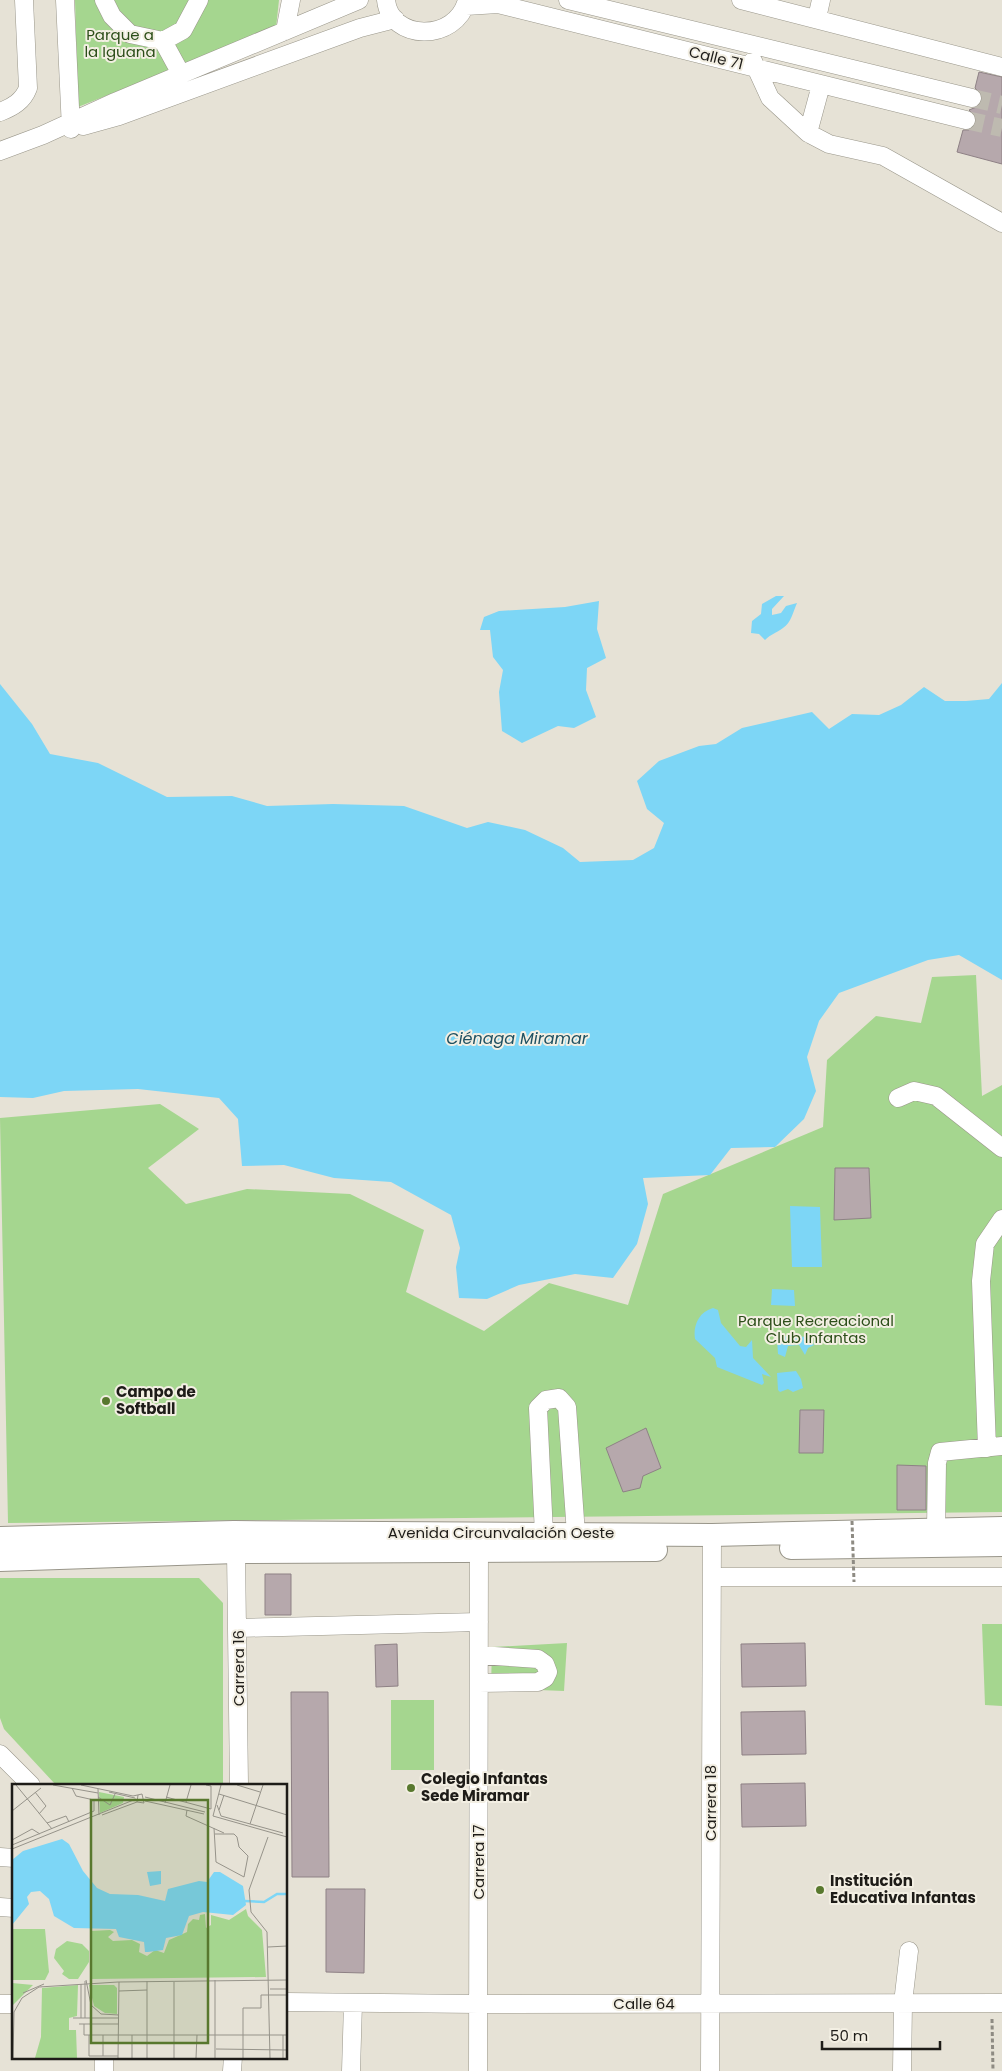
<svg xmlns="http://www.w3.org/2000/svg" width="1002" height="2071" font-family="Poppins,sans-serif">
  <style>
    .green { fill: #a5d68f }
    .water { fill: #7dd6f6 }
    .building { fill: #b6a8ac; stroke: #8e8185 }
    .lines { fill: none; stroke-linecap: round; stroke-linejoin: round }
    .minor-tunnel { stroke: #bebab0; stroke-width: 18; stroke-dasharray: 18 9; stroke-linecap: butt }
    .minor-casing { stroke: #99968a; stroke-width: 19 }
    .major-casing { stroke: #99968a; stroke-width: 24 }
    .path { stroke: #8e8b83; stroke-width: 3; stroke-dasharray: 4 2.5; stroke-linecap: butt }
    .minor { stroke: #fff; stroke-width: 18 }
    .major { stroke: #fff; stroke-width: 22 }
    .path-bridge { stroke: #8e8b83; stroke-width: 3; stroke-dasharray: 4 2.5; stroke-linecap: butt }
    .poi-dot { fill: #58782e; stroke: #f3efe3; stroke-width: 2 }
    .labels { text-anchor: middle; stroke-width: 4; stroke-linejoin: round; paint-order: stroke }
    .park-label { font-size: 15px; fill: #2c4e19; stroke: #f3efe3 }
    .street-label { font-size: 15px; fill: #1e1c18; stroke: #f3efe3 }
    .poi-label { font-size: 15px; font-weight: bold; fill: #1e1c18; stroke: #f3efe3; text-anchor: start }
    .water-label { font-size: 16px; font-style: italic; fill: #1f5162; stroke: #f3efe3 }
    .inset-river { fill: none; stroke: #7dd6f6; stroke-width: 2.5 }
    .inset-road { fill: none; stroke: #96938a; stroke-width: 1 }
    .view { fill: #58782e; fill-opacity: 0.15; stroke: #58782e; stroke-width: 2.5 }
    .inset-edge { fill: none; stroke: #1e1c18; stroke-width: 2.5 }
  </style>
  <rect width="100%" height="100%" fill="#e6e2d6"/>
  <path class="green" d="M75,0H279L276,28L78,107Z
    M976,975L982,1096L1002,1085V1512L8,1523L0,1118L160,1104L199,1129L148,1168L186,1204L247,1189L350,1194L424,1230L406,1292L484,1331L549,1283L628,1305L663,1194L823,1127L827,1060L876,1016L921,1023L932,977Z
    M0,1578H199L223,1603V1785L55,1784L4,1729L0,1718Z
    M982,1624H1002V1706L985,1705Z
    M567,1643L564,1691L491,1688L492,1647Z
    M391,1700H434V1770H391Z"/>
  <path class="water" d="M776,596H784L772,609V615L781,613L786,606L797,603C793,612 791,623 783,628C776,633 771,634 765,640L759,634L751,633L752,621L761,614L762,604Z
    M599,601L597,629L606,658L587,668L586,690L596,717L574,728L558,726L522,743L502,731L499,692L503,670L493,657L490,630H480L484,617L499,611L565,607Z
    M1002,683V980L959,955L928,960L839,993L819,1021L807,1057L816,1091L804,1119L775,1147L731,1148L710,1175L643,1178L648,1204L637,1244L613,1278L575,1274L519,1285L487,1299L459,1298L456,1267L460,1248L451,1215L391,1182L334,1178L284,1165L242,1166L238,1119L219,1098L138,1089L64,1091L33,1098L0,1097V684L32,724L50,754L98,763L167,797L232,796L267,806L333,804L404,806L467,828L488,822L525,830L563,848L580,862L633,860L654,848L664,823L647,809L637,781L659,761L699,746L716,744L742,728L812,712L829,729L852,714L879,715L901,705L924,687L945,701H966L989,699Z
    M790,1206L820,1207L822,1267H792Z
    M772,1289L794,1290L795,1306L771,1305Z
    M713,1308L718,1310L721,1323L740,1346L746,1347L752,1340L753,1358L771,1377L762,1374L764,1383L762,1385L717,1367L715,1358L695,1339C693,1327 698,1312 713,1308Z
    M788,1336L808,1337L814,1345L808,1348L805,1355L799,1345L788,1346L785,1357L778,1354L777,1340L779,1337Z
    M796,1371L801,1379L803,1388L793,1392L788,1389L780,1392L778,1390L777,1373Z"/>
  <path class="building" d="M979,72L1002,77V164L957,152L963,130H969L976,123V117L969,110L979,106L982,101V95L975,88Z
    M835,1168H869L871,1218L834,1220Z
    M800,1410H824L823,1453H799Z
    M646,1428L661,1468L643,1476L640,1488L623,1492L606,1448Z
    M897,1465L926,1466V1510H897Z
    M265,1574H291V1615H265Z
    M805,1643L806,1686L742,1687L741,1644Z
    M397,1644L398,1686L376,1687L375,1645Z
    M291,1692H328L329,1877H292Z
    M805,1711L806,1754L742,1755L741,1712Z
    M805,1783L806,1826L742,1827L741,1784Z
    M326,1889H365L364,1973L326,1972Z"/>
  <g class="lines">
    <path class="minor-tunnel" d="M972,98L1002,105
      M966,120L1002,128"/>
    <defs>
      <path id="minor" d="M65,0L71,129
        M104,0L112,16L130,34L163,41L183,30L199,0
        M386,0C390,41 456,43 467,0
        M568,0L972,98
        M741,0L1002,67
        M466,6L498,4L966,120
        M817,18L821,0
        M285,31L291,0
        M163,41L181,74
        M753,61L770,98L808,133
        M821,85L808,133L829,144L883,156L1002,223
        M0,112C13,107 23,101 28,88L24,0
        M83,126L119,116L360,28L395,19
        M0,151L43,135L115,102L359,0
        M898,1098L914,1091L936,1096L1002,1148
        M987,1448L981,1281L985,1244L1002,1219
        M936,1529L937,1463L940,1452L1002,1446
        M544,1534L538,1408L546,1400L559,1398L567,1407L576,1534
        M236,1552L239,1785
        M712,1577H1002
        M239,1628L479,1622
        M479,1655L538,1659L545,1664L548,1672L545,1678L538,1682L479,1683
        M0,1754L31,1785
        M0,1857L14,1858
        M0,1907L14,1908
        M286,2002L478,2004L1002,2003
        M0,2004H14
        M104,2057V2071
        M232,2071L233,2057
        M351,2071L353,2003
        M478,2071L479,1539
        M710,2071L712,1535
        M902,2071L903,2003L909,1951"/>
      <path id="major" d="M0,1538L234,1532L712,1535L1002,1528
        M791,1548L1002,1545
        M0,1560L236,1552L656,1550"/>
    </defs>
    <use href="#minor" class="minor-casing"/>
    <use href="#major" class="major-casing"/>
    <path class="path" d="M992,2019L993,2071"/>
    <use href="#minor" class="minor"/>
    <use href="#major" class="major"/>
    <path class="path-bridge" d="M852,1521L854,1582"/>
  </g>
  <g class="poi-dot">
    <circle cx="106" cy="1401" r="5"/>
    <circle cx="411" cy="1788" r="5"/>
    <circle cx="820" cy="1890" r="5"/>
  </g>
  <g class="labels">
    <g class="park-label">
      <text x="120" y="40">Parque a<tspan x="120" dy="17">la Iguana</tspan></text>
      <text x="816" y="1326">Parque Recreacional<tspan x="816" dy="17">Club Infantas</tspan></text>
    </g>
    <g class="street-label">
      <text transform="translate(716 58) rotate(14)" y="5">Calle 71</text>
      <text x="501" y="1538">Avenida Circunvalación Oeste</text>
      <text transform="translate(239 1668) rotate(-90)" y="5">Carrera 16</text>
      <text transform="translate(711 1803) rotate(-90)" y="5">Carrera 18</text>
      <text transform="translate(479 1862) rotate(-90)" y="5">Carrera 17</text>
      <text x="644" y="2009">Calle 64</text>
    </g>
    <g class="poi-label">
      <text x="116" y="1397">Campo de<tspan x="116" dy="17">Softball</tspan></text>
      <text x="421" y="1784">Colegio Infantas<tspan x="421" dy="17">Sede Miramar</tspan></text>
      <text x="830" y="1886">Institución<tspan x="830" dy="17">Educativa Infantas</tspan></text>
    </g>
    <g class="water-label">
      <text x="517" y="1044">Ciénaga Miramar</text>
    </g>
  </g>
  <g transform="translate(12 1784)">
    <rect width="275" height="275" fill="#e6e2d6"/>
    <path d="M87,8L112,13L111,19L88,29ZM234,125L236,132L250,146L254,193L80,195L79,147L98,146L102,148L96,153L101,157L120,156L128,160L127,168L135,172L143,166L152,169L157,156L175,148L176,140L181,135L187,136L188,131L193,130L194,144L199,141V131L217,136ZM0,145H33L37,188L33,196H0ZM55,157L70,160L77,167V178L66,195H57L50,190L52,187L42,174L44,165ZM0,199L21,201L1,221L0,220ZM66,201L65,232L57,234V246H64L65,274H23L29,253L30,204ZM77,201H102L105,204V230L93,229L82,222Z" fill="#a5d68f"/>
    <path d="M50,55L57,60L71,87L85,104L98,110L126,111L153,117L156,105L187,97L195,98L202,88H208L231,102L234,121L221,131L191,128L177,132L170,151L154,154L151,166L136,168H133L132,158L107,153L104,145L62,144L42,132L37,115L28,107L19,108L15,113L17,120L0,141V76L11,67ZM149,87V100L138,102L135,88Z" fill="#7dd6f6"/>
    <path class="inset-river" d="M232,117L252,118L265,110H275"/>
    <path class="inset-road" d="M4,1L40,45M41,1L86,9M69,1L121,12L130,10L132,19L125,18L126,11M209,1L201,32L275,53M225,1L248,8M86,5L87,31M23,8L34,22L27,30M97,8L123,14M207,10L275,31M86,13L98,21L103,10M133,13L193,28M154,13L199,25V2L194,1M133,17L192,30M174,18L179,1M153,19L158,1M205,21L209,32L271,49M175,26L174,32L212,49M207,26L212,11M0,27L29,4M90,31L125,18M35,39L54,32L57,38M238,40L251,1M202,44L204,78L232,93L236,72L227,63L225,53L222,50H203M256,53L237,106L239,128L255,148L258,274M0,56L20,45L28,50M0,61L82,27V16L64,12L60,4M0,65L124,15M256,163L275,162M74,196L79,221L89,230L107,231M73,197V234M258,205H275M107,207L135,206M11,209L32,200M61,234H107M69,234V200M67,240H107M72,240V251H275M77,251V272H106M91,251V272M271,251V274M204,265L275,266M1,274L2,228L10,214L27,203L106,198L275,196M106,274L107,198M120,274V251M135,274V197M162,274V198M184,274L185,251M203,274V196M231,274V224H249V211H275"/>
    <path class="view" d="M79,16H196V259H79Z"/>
    <rect width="275" height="275" class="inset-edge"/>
  </g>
  <path d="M822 2041v8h118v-8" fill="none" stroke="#1e1c18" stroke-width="2.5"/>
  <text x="830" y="2041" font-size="15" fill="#1e1c18" stroke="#f3efe3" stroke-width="4" paint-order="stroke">50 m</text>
</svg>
